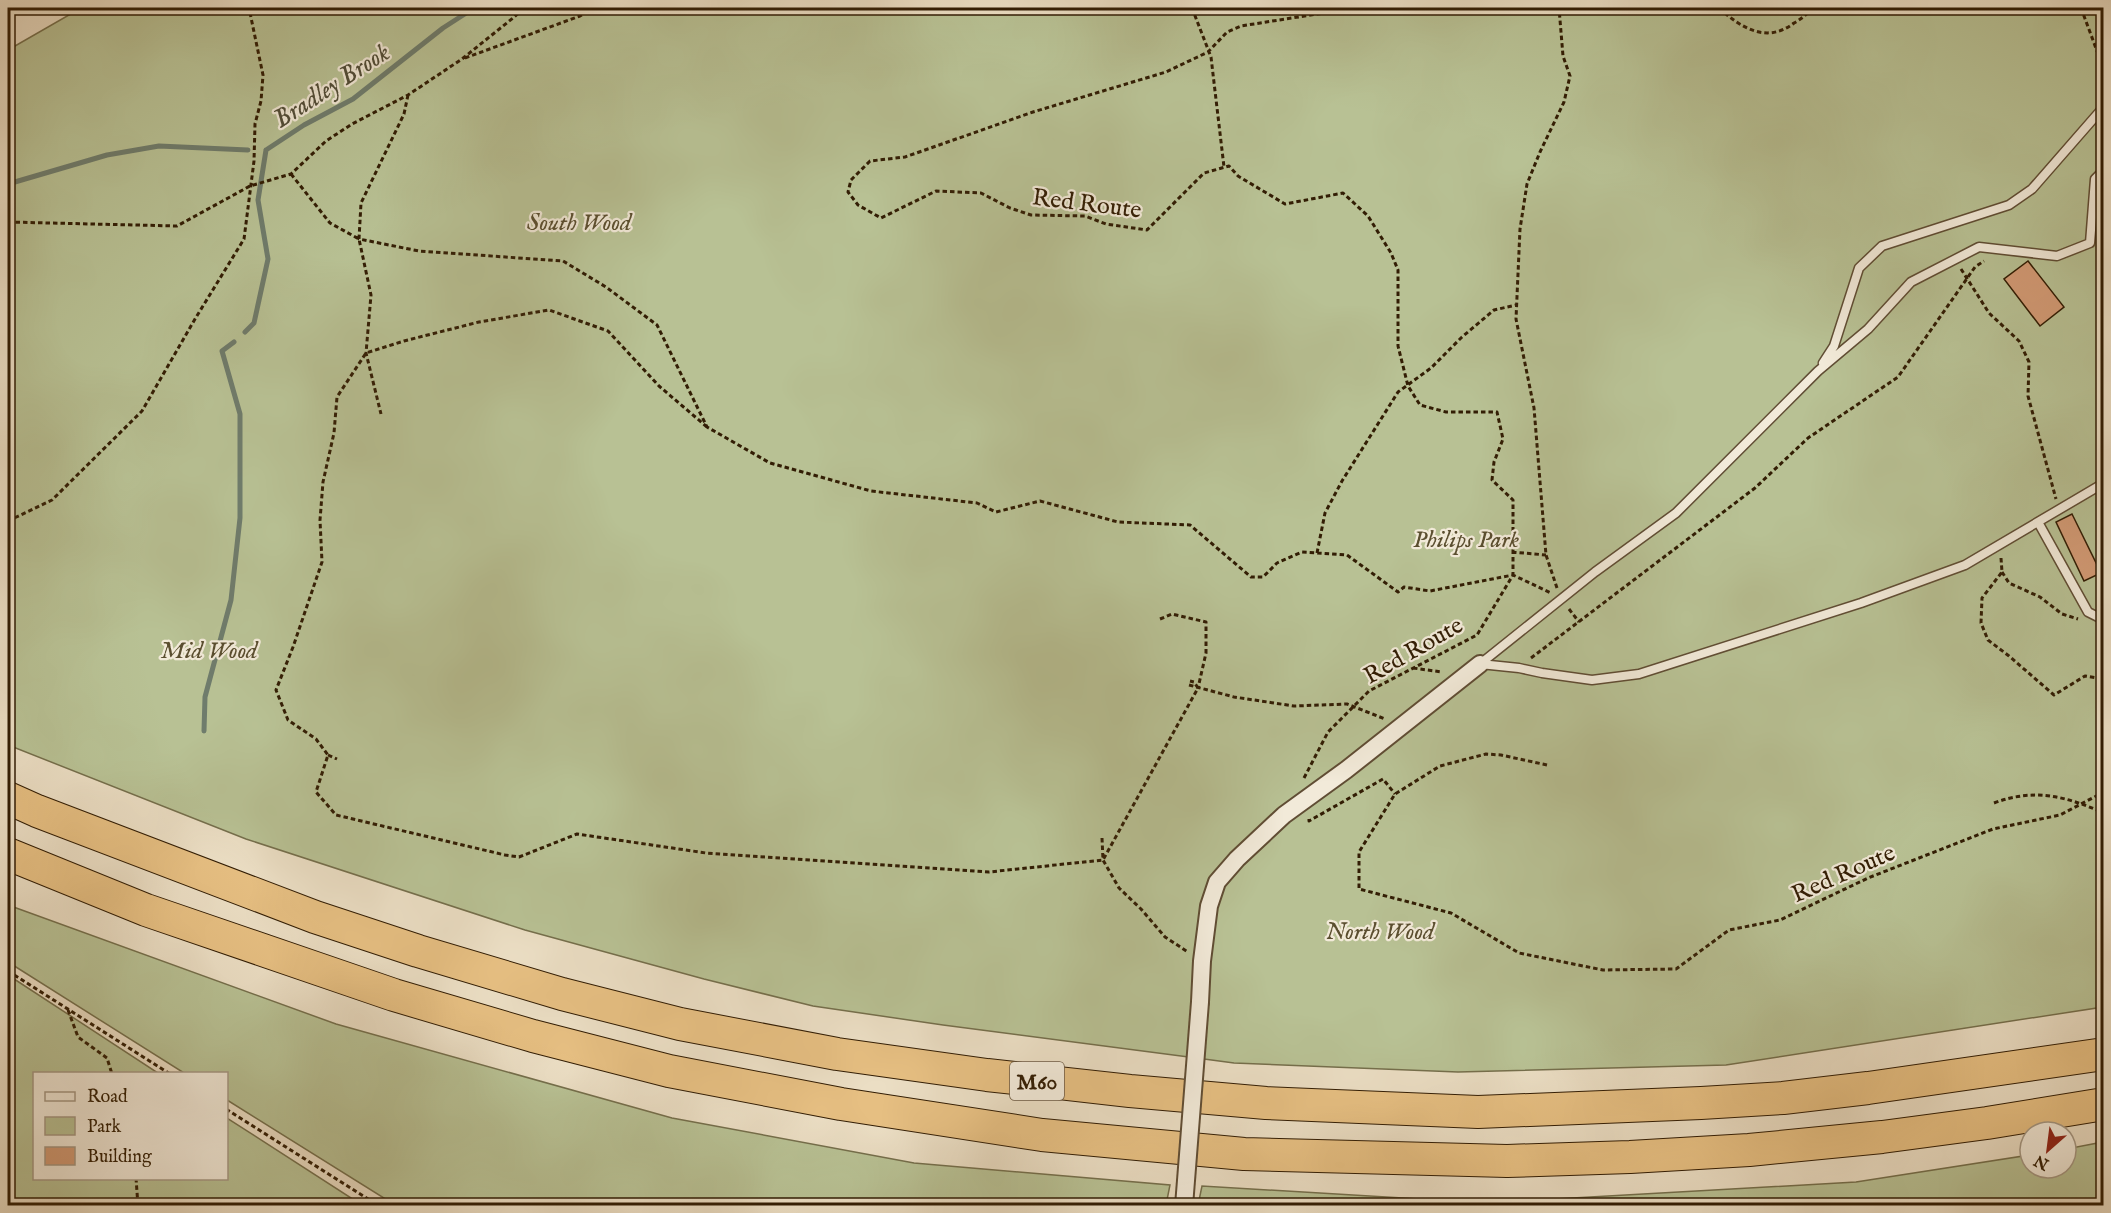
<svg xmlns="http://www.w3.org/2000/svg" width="2111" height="1213" font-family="'IM FELL English',serif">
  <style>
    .green { fill: #b8c194; stroke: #756f4c; stroke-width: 1.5 }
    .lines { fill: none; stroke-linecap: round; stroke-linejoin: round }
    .stream { stroke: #6f7c6c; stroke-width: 5 }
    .building { fill: #d39b76; stroke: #321d04; stroke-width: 1.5 }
    .service-casing { stroke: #604d34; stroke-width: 11 }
    .minor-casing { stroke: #604d34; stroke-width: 20 }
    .motorway-casing { stroke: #321d04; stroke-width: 34 }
    .path { stroke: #321d04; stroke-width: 3; stroke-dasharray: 4.5 3; stroke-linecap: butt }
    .service { stroke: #f2ead9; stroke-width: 8 }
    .minor { stroke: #f2ead9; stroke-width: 16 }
    .motorway { stroke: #e6bf82; stroke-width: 32 }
    .minor-bridge-casing { stroke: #604d34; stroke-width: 20; stroke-linecap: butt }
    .minor-bridge { stroke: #f2ead9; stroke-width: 16 }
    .labels { text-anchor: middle; stroke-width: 4.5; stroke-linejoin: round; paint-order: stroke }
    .shield { fill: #f2ead9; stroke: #6c5a44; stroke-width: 1.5 }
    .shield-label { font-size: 22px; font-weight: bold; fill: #321d04 }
    .street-label { font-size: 24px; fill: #321d04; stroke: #f2ead9 }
    .park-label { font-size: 24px; font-style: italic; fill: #5a4e2f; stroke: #f2ead9 }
    .water-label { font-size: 26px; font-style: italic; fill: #514d38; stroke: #f2ead9 }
  </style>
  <rect width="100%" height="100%" fill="#ebdec4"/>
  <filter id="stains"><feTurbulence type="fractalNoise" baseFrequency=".00333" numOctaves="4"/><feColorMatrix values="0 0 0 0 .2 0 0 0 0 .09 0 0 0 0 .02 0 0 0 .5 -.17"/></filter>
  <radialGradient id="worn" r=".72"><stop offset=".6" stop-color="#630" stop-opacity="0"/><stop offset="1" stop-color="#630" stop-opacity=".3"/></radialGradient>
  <path class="green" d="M81,8H2103V1007L1726,1065L1458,1072L1234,1063L1204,1059L943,1025L813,1006L704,979L525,930L246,839L8,745V104L13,103L8,74V50Z
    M8,905L336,1024L672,1118L914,1163L1170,1185L1166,1205H395L227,1100L226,1074L184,1073L8,962Z
    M8,975L158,1073L34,1074V1178H226L227,1118L362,1205H8Z
    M2103,1142V1205H1198L1202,1186L1486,1203L1856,1182L2030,1155V1168H2066V1149Z"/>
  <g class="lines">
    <path class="stream" d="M266,150L304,125L353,99L443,28L474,8
      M8,184L107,155L159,146L248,150
      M245,332L254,323L268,259L258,200L266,150
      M204,731L205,697L231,600L240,518V414L222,351L234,342"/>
  </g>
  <path class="building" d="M2028,261L2064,307L2040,326L2004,279Z
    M2072,514L2101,573L2084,581L2056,522Z"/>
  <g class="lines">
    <defs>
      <path id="service" d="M1823,363L1834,346L1859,268L1882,246L2009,205L2032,189L2101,110L2104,111
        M2038,522L2088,612L2104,620
        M1480,664L1595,572L1676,513L1818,371L1868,329L1911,282L1979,247L2057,256L2090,243L2095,179L2104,170
        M1480,664L1519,668L1542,673L1592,680L1639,674L1861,603L1965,565L2104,483"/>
      <path id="minor" d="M1200,1002L1202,961L1209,906L1217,882L1237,859L1284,815L1346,770L1480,664"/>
      <path id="motorway" d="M8,798L37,811L315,917L418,951L562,994L680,1024L837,1054L987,1075L1130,1091L1266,1103L1478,1112L1701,1103L1783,1098L1868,1088L2104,1054
        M8,854L146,910L394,995L533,1036L669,1071L841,1104L1042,1135L1244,1154L1507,1161L1630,1157L1749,1150L1882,1137L1987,1123L2104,1104"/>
    </defs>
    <use href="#service" class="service-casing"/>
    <use href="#minor" class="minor-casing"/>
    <use href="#motorway" class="motorway-casing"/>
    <path class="path" d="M1192,8L1211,57L1224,167
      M1719,8C1741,28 1767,44 1794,23C1801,19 1807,15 1811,8
      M2081,8L2097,51L2104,60
      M465,58L580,16L594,8
      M408,95L404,114L361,203L359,239L419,251L563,261L606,287L657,325L707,427L770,463L871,491L977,503L996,512L1040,501L1118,522L1190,525L1251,577H1263L1277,563L1302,552L1347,555L1398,592L1404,587L1430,591L1513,575L1551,593
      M291,174L330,223L359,239L371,295L366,353L381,414
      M8,222L177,226L250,186L291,174L326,141L352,124L408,95L462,59L513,18L524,8
      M1961,269L1989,313L2019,341L2029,362L2028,396L2056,499
      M707,427L659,386L608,331L549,310L479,322L404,341L366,353L337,397L334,433L323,482L320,520L322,562L293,647L276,690L288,720L316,739L328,755L316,792L336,815L505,855L519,857L577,834L706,853L989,872L1103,860L1198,688L1194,682L1190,681
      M8,521L52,500L142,411L195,319L244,239L254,161L255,124L261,101L263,75L249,8
      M1512,552L1546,555
      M1317,553L1325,513L1342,481L1398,392L1431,368L1462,337L1494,310L1516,305
      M2001,558L2002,572L1982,598L1981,623L1988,640L2009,656L2054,695L2085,676L2104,679
      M2002,572L2009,583L2040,597L2062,614L2078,619
      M1557,588L1546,555L1534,408L1516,319L1520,229L1527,184L1540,152L1564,102L1570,76L1563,56L1559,8
      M1569,609L1579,622
      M1160,619L1172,614L1206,622V653L1198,688
      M1531,658L1755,488L1808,438L1898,377L1975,267L1984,261
      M1413,668L1442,672
      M1189,685L1234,697L1294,706L1347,704L1385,719
      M328,755L337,759
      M1547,765L1501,755L1486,754L1440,766L1395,794L1359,852V889L1451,913L1519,953L1603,970L1676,969L1729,930L1780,920L1868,878L1993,829L2060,815L2104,792
      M1304,778L1328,732L1369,691L1477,635L1513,575V500L1492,480L1494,462L1503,439L1497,412H1446L1420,405L1408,386L1398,346V270L1391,253L1368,216L1343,193L1285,204L1238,176L1229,166L1204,173L1147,230L1106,224L1085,216L1031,215L1010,208L981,193L936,191L881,218L858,205L848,192L851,180L870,161L905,157L1033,112L1166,72L1208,52L1227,32L1241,26L1330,12L1344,8
      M1994,803C2034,788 2065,796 2104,813
      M1309,819V821L1383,779L1395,794
      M1102,838L1103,860L1119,888L1141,909L1165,937L1188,952
      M8,971L170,1074
      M68,1010L78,1037L107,1058L112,1074
      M226,1109L379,1206
      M136,1178L138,1206"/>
    <use href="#service" class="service"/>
    <use href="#minor" class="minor"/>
    <use href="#motorway" class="motorway"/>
    <defs>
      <path id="minor-bridge" d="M1184,1206L1200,1002"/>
    </defs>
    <use href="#minor-bridge" class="minor-bridge-casing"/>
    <use href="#minor-bridge" class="minor-bridge"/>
  </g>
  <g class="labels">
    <rect class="shield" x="1010" y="1062" width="54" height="38" rx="4.5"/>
    <g class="shield-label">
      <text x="1037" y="1089">M60</text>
    </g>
    <g class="street-label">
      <text transform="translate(1087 203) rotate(7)" y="8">Red Route</text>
      <text transform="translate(1413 650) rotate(-30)" y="8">Red Route</text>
      <text transform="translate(1843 873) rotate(-24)" y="8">Red Route</text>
    </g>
    <g class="park-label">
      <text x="579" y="230">South Wood</text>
      <text x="1466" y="547">Philips Park</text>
      <text x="209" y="658">Mid Wood</text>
      <text x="1380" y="939">North Wood</text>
    </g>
    <g class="water-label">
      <text transform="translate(331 85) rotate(-33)" y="9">Bradley Brook</text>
    </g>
  </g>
  <rect width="2111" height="1213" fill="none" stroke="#ebdec4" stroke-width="30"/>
  <rect x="9" y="9" width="2093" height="1195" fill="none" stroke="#321d04" stroke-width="3"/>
  <rect x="15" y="15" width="2081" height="1183" fill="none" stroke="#321d04" stroke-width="1.5"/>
  <rect x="33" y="1072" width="195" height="108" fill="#f2ead9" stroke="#a59884" stroke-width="1.5"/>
  <rect x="45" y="1092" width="30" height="9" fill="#f2ead9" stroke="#a59884" stroke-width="1.5"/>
  <text x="87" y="1102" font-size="18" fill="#321d04">Road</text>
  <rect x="45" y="1117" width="30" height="18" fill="#b8c194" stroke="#a59884" stroke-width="1.5"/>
  <text x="87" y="1132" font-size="18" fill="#321d04">Park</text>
  <rect x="45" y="1147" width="30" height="18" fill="#d39b76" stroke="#a59884" stroke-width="1.5"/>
  <text x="87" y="1162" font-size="18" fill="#321d04">Building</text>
  <g transform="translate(2048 1150) rotate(208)"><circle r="28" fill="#f2ead9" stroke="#a59884" stroke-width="1.5"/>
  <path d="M0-4.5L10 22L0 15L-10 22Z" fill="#8f2418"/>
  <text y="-9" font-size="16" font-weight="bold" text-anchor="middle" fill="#321d04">N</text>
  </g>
  <rect width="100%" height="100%" filter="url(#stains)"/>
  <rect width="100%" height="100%" fill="url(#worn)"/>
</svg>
